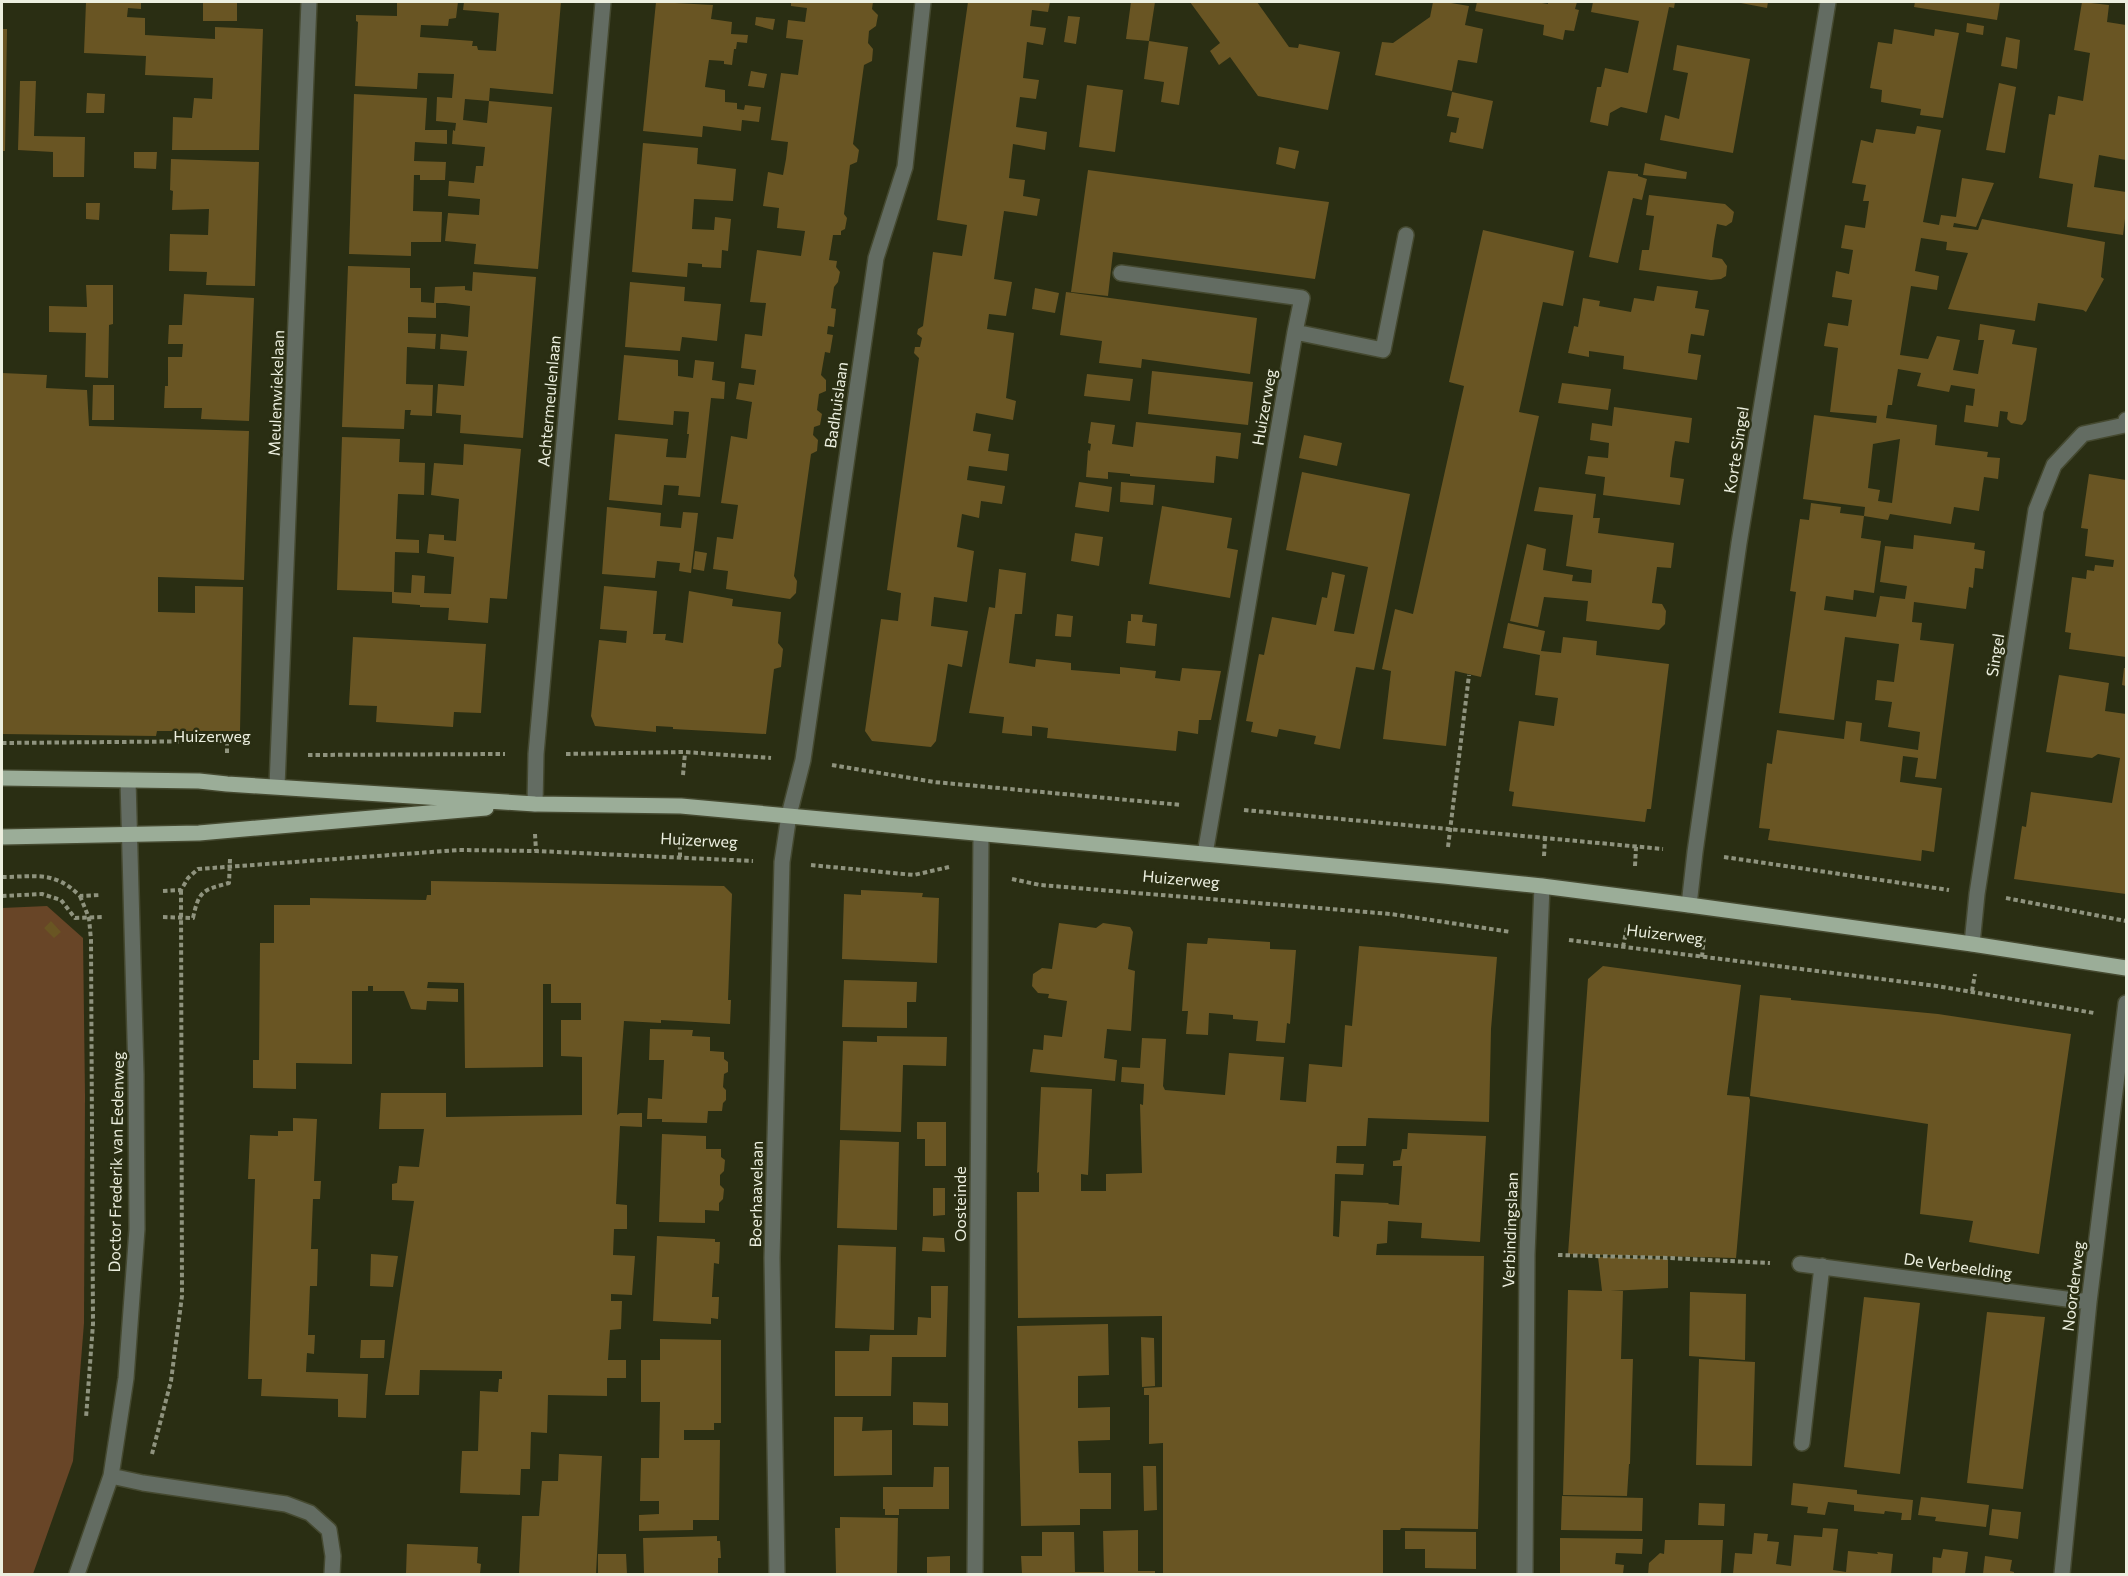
<svg xmlns="http://www.w3.org/2000/svg" width="2128" height="1576" font-family="Commissioner,sans-serif">
  <style>
    .green { fill: #684527 }
    .building { fill: #695523; fill-rule: evenodd }
    .lines { fill: none; stroke-linecap: round; stroke-linejoin: round }
    .minor-casing { stroke: #454930; stroke-width: 18 }
    .major-casing { stroke: #454930; stroke-width: 18 }
    .path { stroke: #8f937e; stroke-width: 4; stroke-dasharray: 4.5 3; stroke-linecap: butt }
    .minor { stroke: #636c62; stroke-width: 15 }
    .major { stroke: #9bad98; stroke-width: 15 }
    .labels { text-anchor: middle; stroke-width: 5; stroke-linejoin: round; paint-order: stroke }
    .street-label { font-size: 16px; fill: #ecefdf; stroke: #2a2e13 }
  </style>
  <rect width="100%" height="100%" fill="#2a2e13"/>
  <path class="green" d="M47,906L83,938L85,1095L84,1323L73,1461L33,1574H2V908Z"/>
  <path class="building" d="M86,2H141V9L128,8L127,17L145,18V35L215,39V27L263,29L259,150H172L173,117L192,118L194,98L212,99L213,78L145,75L146,56L84,53Z
    M203,2H237V21H203Z
    M397,2H458L456,18L449,19L448,26L421,25L420,37L473,41L472,46H477L478,50L496,51L499,13L463,10L464,2H561L553,94L490,88L489,101L465,99L463,120L487,123L489,101L552,107L538,269L474,264L476,244L445,241L448,213L479,215L480,199L448,196L449,181L474,183L476,166H483L485,147L452,144L453,130L455,131L456,123L436,121L437,97L452,98L454,74L418,73L417,89L355,86L358,22L356,21V15L397,16Z
    M656,2L713,5L711,19L732,22L731,34L748,35L747,43L737,42L736,49H734L732,65L724,64V61L709,60L705,87L725,90V102L737,103V109L744,110L745,105L761,107L759,122L742,120L741,131L703,126L702,137L643,131Z
    M791,2H873L872,9L878,15L876,26L869,31L868,43L873,49L872,61L864,65L853,144L859,150L857,162L850,165L844,214L847,218L845,229L841,231V235H833L829,260L837,261L836,267L840,272L838,282L834,287L831,308L836,309L834,327L828,326L827,334L833,335L830,353L825,352L821,375L826,380V391L819,394L817,410L822,414L820,425L814,427L813,435L818,440L817,451L811,454L794,576L797,581L796,593L790,599L726,589L728,571L713,569L717,537L733,539L738,505L721,503L731,436L747,439L749,422L752,402L736,399L739,383L754,385L756,370L741,368L745,334L762,336L764,318L766,303L750,302L757,250L801,256L805,231L777,228L779,208L763,206L768,172L783,175L786,159L788,142L771,140L781,73L798,75L803,40L786,38L788,20L805,22L807,8L791,6Z
    M968,2H1050L1048,12L1032,10L1030,26L1046,28L1043,45L1027,42L1023,78L1039,80L1036,99L1020,97L1016,127L1047,132L1045,150L1013,144L1009,178L1025,180L1023,196L1040,199L1037,216L1004,211L994,279L1012,282L1006,316L989,314L987,329L1014,333L1006,398L1016,401L1013,420L976,413L973,431L991,434L988,451L1009,454L1007,471L969,466L967,480L1005,486L1002,504L981,501L979,518L962,514L957,547L974,551L967,602L934,597L931,626L968,631L962,667L948,664L936,741L931,747L872,741L865,731L881,619L898,621L901,593L887,590L919,358L914,353L915,347H920L922,338L917,334L918,329L923,326L933,252L962,256L967,225L937,220Z
    M1131,2H1155L1149,41L1126,39Z
    M1190,2H1257L1289,47L1298,48L1299,44L1340,52L1328,110L1258,96L1230,57L1219,65L1210,51L1220,43Z
    M1433,2H1445L1469,6L1465,25L1483,29L1477,63L1458,60L1452,91L1375,75L1382,42L1393,43L1430,17Z
    M1477,2H1536L1548,4V2H1577L1575,9L1579,10L1574,31L1565,30L1563,40L1543,35L1544,25L1475,11Z
    M1593,2H1675L1674,8L1669,7L1647,113L1621,107L1610,113L1608,126L1590,122L1597,87H1601L1605,68L1628,73L1639,21L1591,12Z
    M1915,2H2000L1997,20L1914,7Z
    M2082,2L2109,5L2107,22L2126,25V160L2099,155L2094,187L2126,192V211L2123,235L2067,227L2073,184L2039,178L2049,114L2055,115L2058,96L2083,101L2090,53L2074,50Z
    M1741,3V2H1768L1767,8Z
    M1068,16L1080,17L1076,44L1064,42Z
    M756,17L775,19L773,30L755,25Z
    M1967,23L1984,26L1983,35L1966,32Z
    M2,29H7L5,151H2Z
    M1894,29L1934,36L1935,29L1959,33L1943,118L1920,115L1921,109L1881,102L1882,90L1870,88L1878,42L1892,44Z
    M2006,37L2020,40L2017,69L2001,66Z
    M1149,41L1188,47L1179,105L1161,102L1164,82L1144,79Z
    M1677,45L1750,59L1733,153L1660,140L1665,115L1679,119L1688,73L1673,70Z
    M751,71L767,74L764,88L748,86Z
    M20,81H36L34,136L85,137L84,177H53V152L18,150Z
    M1999,83L2016,87L2005,153L1986,150Z
    M1087,85L1123,90L1115,152L1079,147Z
    M1452,92L1493,101L1483,149L1449,142L1451,132L1456,133L1459,118L1447,116Z
    M87,93L105,94L104,113H86Z
    M354,94L427,98L425,130H447V144L415,142L414,161L446,162L445,180H420V175H414L413,211L442,212L441,242H411V256L349,254Z
    M1917,126L1941,130L1923,222L1939,225L1941,215L1956,217L1962,178L1994,183L1976,227L1954,223L1953,227L1978,230L1982,219L2105,242L2101,277L2104,279L2086,312L2083,310L2038,303L2035,321L1948,309L1968,253L1946,250L1947,242L1921,238L1915,271L1939,276L1937,290L1911,286L1900,355L1928,359L1937,336L1960,340L1953,370L1978,374L1984,340H1978L1980,324L2015,330L2012,344L2037,348L2026,420L2022,425L2011,423L2007,419L2008,412L2000,411L1998,427L1964,422L1966,405L1973,406L1975,389L1951,385L1949,392L1917,386L1921,373L1898,369L1892,405H1888L1886,418L1937,425L1935,445L1988,452L1987,457L2000,458L1998,479L1984,477L1979,511L1954,507L1951,524L1890,514L1888,520L1864,516L1861,538L1881,541L1874,593L1854,590L1853,600L1826,596L1824,610L1876,617L1880,596L1905,599L1907,586L1880,582L1885,546L1913,549L1914,535L1975,543L1974,549L1985,551L1983,569L1975,568L1973,588L1969,587L1966,609L1914,602L1912,622L1922,623L1920,640L1954,644L1936,779L1915,777L1918,758L1903,756L1900,782L1942,788L1934,852L1922,850L1921,861L1768,840L1770,829L1759,828L1767,763L1772,764L1777,730L1844,739L1846,721L1862,723L1860,741L1918,750L1920,732L1888,727L1892,702L1875,700L1877,680L1894,682L1899,644L1845,637L1834,720L1779,713L1796,592L1790,591L1800,519L1809,520L1811,503L1841,507L1840,513L1864,516L1865,507L1803,499L1814,415L1876,423L1877,416L1830,412L1838,348L1824,346L1828,323L1848,326L1852,300L1832,297L1836,271L1849,274L1853,250L1841,248L1845,225L1865,228L1869,201H1863L1866,185L1852,183L1861,140L1873,143L1876,129L1915,134ZM1900,439L1892,503L1878,501L1880,490L1868,488L1873,444Z
    M643,143L698,148L697,164L736,169L733,201L694,199L692,229L714,230L715,217L731,219L728,251L722,250L721,268L702,267V264L688,263L687,277L632,272Z
    M1279,147L1299,151L1295,169L1276,164Z
    M134,152H157L156,169L134,168Z
    M171,159L259,162L255,286L206,285L207,272L169,271L170,234L208,235L209,209L172,210L173,191L170,190Z
    M1645,163L1687,172L1686,179L1643,175Z
    M1088,170L1329,202L1315,279L1113,252L1108,296L1071,292Z
    M1608,171L1638,174V176L1647,179L1642,200L1633,198L1618,263L1589,257Z
    M1649,195L1725,204L1734,212L1732,222L1726,226L1717,224L1714,241L1712,257L1722,259L1727,266L1726,276L1721,279L1711,280L1639,270L1642,250H1649L1654,216L1646,215Z
    M86,203H100L99,220L86,219Z
    M1483,230L1574,251L1563,306L1543,302L1519,412L1539,416L1481,677L1455,671L1446,746L1383,739L1391,671L1382,669L1395,609L1413,614L1464,386L1449,382Z
    M348,266L410,268V288H421V302L434,303L435,287L465,286V290L472,291L473,272L536,277L523,438L460,433L461,415L436,413L438,384L464,386L467,351L440,349L441,334L468,337L470,306L445,303H436V318L408,317V333L436,334L435,349L407,347L406,384L433,385L432,416L410,415L411,410H405L404,429L342,427Z
    M630,282L685,287L684,301L721,304L717,341L682,337L680,351L625,347Z
    M86,285H113V324L109,325L108,378L85,377L86,333L49,332V306L87,307Z
    M1657,286L1698,291L1695,308L1709,310L1704,336L1691,334L1689,345L1688,353L1701,355L1697,380L1623,369L1624,356L1589,351V357L1568,353L1574,326L1578,327L1583,298L1600,301L1599,306L1631,312L1634,298L1654,301Z
    M1035,288L1059,293L1055,313L1032,309Z
    M1066,292L1257,318L1250,374L1142,359L1141,368L1099,363L1102,341L1060,335Z
    M184,294L254,298L249,421L201,419L202,408H164L165,386H168V357H182L183,344H168L169,325H182Z
    M624,355L678,360V376L693,378L695,360L714,362L712,380L725,382L724,399L711,398L700,497L678,495L679,486L664,485L662,505L609,500L615,434L668,439L666,457L686,458L689,434H687L689,412L674,411L673,425L618,420Z
    M1152,371L1253,382L1248,425L1148,414Z
    M2,373L47,375L46,388L87,390L89,426L249,431L244,580L158,577V612L195,613V586L243,587L240,731H157L156,736L2,734Z
    M1087,374L1133,379L1130,401L1084,396Z
    M1562,383L1611,389L1608,410L1558,403Z
    M93,385H114V420H92Z
    M1614,407L1692,418L1689,443L1675,441L1672,459L1670,477L1684,479L1680,505L1603,495L1605,477L1585,474L1588,456L1608,458L1609,443L1590,440L1592,423L1612,426Z
    M1091,422L1115,425L1112,444L1133,447L1136,422L1241,433L1238,459L1216,456L1214,483L1130,476V474L1108,472V479L1086,477L1088,450L1090,451L1091,444L1088,443Z
    M1304,435L1342,443L1337,466L1299,458Z
    M342,437L400,439L399,462L425,463L424,495L398,494L396,539L419,540V553L395,552L394,592L411,593L412,575L425,576L424,593L451,594L454,557L427,553L429,534L444,535V540L456,541L459,499L431,495L434,463L463,465L464,444L521,449L507,599L490,598L488,623L448,620L449,608L420,607V605L392,603V592L337,590Z
    M1302,472L1410,494L1374,670L1356,667L1340,749L1314,744L1316,736L1279,729L1277,737L1251,732L1253,722L1246,721L1259,654L1264,655L1272,617L1316,625L1322,597L1327,598L1332,572L1345,575L1334,631L1354,634L1368,567L1286,550Z
    M2089,474L2126,480V657L2069,649L2071,633L2065,632L2072,577L2086,579L2087,570L2094,571L2095,565L2113,567L2114,560L2085,556L2088,529L2081,528Z
    M1079,482L1112,487L1109,512L1075,507Z
    M1121,482L1155,485L1153,505L1120,502Z
    M1539,487L1596,494L1593,518H1600L1598,533L1674,543L1671,568L1657,567L1652,603L1662,604L1666,611L1665,624L1659,630L1586,621L1588,601L1544,597L1538,627L1510,621L1527,544L1546,549L1543,570L1573,575L1572,581L1591,583L1592,570L1566,566L1573,515L1534,511Z
    M1162,506L1232,518L1227,548L1238,550L1230,598L1149,584Z
    M607,507L661,513L660,526L681,528L683,512L698,513L691,573L679,571L680,563L657,561L655,578L602,574Z
    M1075,533L1103,537L1099,566L1071,561Z
    M695,551L707,553L704,571L693,569Z
    M999,569L1026,573L1022,614H1015L1009,663L1035,667L1036,659L1071,663V670L1120,674V667L1156,671L1155,678L1180,681L1182,668L1221,671L1211,720H1199L1198,734L1178,731L1176,751L1047,738L1048,728L1032,726V736L1002,733L1004,717L969,713L989,607L995,608Z
    M604,586L657,591L653,634H666L665,640L683,643L689,591L733,599L732,606L781,612L778,643L783,649L781,667L774,669L766,734L673,729V727L656,726V732L595,726L591,716L599,640L626,643L627,631L600,629Z
    M1057,614L1073,616L1071,637L1055,636Z
    M1131,614L1143,615L1142,622L1157,624L1155,646L1126,643L1128,621H1131Z
    M1508,623L1545,631L1541,651L1561,653L1563,637L1597,641L1596,655L1669,664L1651,809H1647L1645,822L1512,806L1514,792L1509,791L1519,721L1554,726L1558,698L1535,695L1540,655L1503,648Z
    M353,637L486,644L481,713L454,712L453,727L376,722L377,706L349,705Z
    M2124,668H2126V686L2122,685Z
    M2059,675L2109,683L2105,711L2126,714V894L2014,879L2022,826L2026,827L2031,792L2112,803L2120,758L2098,754L2092,758L2046,752Z
    M431,881L724,886L732,894L728,1000H731L730,1024L661,1020V1023L624,1021L617,1115L620,1113H642V1127L620,1126L616,1204L627,1205V1229H614L613,1255L635,1256L632,1295L611,1294V1301H622L621,1329L610,1330L608,1360H626V1378H607V1396L548,1395L547,1433L531,1432L530,1469H521L520,1495L460,1493L462,1451H478L480,1391L498,1392L499,1379H502V1371L420,1370L419,1395H385L414,1201L392,1200V1184L397,1183L399,1166L419,1167L424,1129H379L381,1093H446V1117L582,1115V1057L561,1056V1020H581V1003H551V984H543V1067L467,1068H465L464,983L428,982L427,988L458,989V1002L427,1001L426,1010L411,1009L404,991H373V986H368V991H352V1064L296,1063V1089L253,1088V1060H259L260,943H274V905H310V898L426,900L427,895H431Z
    M861,890L923,893L922,897L939,898L937,963L842,959L844,894L861,895Z
    M51,921L61,932L54,938L44,928Z
    M1059,923L1096,928L1103,923L1130,927L1133,932L1128,969L1135,971L1131,1031L1107,1029L1104,1058L1117,1060L1115,1081L1030,1072L1033,1049L1043,1050L1044,1035L1062,1037L1067,1001L1048,998L1049,994L1038,993L1032,986L1033,974L1042,968L1052,969Z
    M1208,938L1270,942V949L1296,950L1290,1024L1287,1023L1285,1043L1256,1041L1258,1021L1233,1019V1015L1209,1013L1208,1035L1186,1034L1188,1011H1182L1187,943L1207,944Z
    M1359,946L1497,957L1491,1029L1489,1122L1368,1118L1366,1146H1337L1336,1163L1364,1164L1363,1175L1335,1174L1333,1236L1339,1237L1341,1201L1389,1203L1388,1204L1399,1205L1402,1166H1393V1161L1400,1160L1402,1149H1407L1408,1133L1486,1136L1480,1242L1421,1238L1422,1223L1388,1221L1387,1243L1377,1244L1376,1255L1484,1256L1478,1529L1401,1528L1400,1530H1383V1574H1163V1443L1149,1444V1395H1144V1388L1162,1387V1316L1018,1318L1017,1192H1039V1172L1037,1173L1041,1087L1092,1089L1088,1175L1081,1174V1191H1106V1174L1142,1173L1140,1104L1143,1105L1144,1084L1121,1082L1122,1067L1140,1068L1142,1038L1166,1039L1163,1086L1165,1090L1225,1095L1229,1053L1284,1057L1280,1100L1306,1102L1309,1064L1342,1067L1345,1025L1352,1026Z
    M1603,966L1741,985L1727,1095L1749,1097L1750,1100L1736,1258L1568,1254L1588,979Z
    M844,980L917,982L916,1002H907V1028L842,1027Z
    M1760,995L1791,998V1000L1938,1014L2071,1034L2039,1254L1969,1242L1973,1221L1920,1214L1928,1124L1750,1096Z
    M650,1029L693,1030L692,1036L710,1037V1051L724,1052V1059L728,1062V1072L724,1074L723,1087L726,1090V1100L723,1103L722,1111H708L707,1123L662,1122V1119H647L648,1098L662,1099L664,1060H649Z
    M877,1036L947,1037L946,1066L903,1065L901,1132L840,1130L843,1041L877,1042Z
    M293,1118L317,1119L314,1181H321L320,1199H313L311,1249H318L317,1286H310L308,1335H315L314,1354L307,1353L306,1372L368,1374L366,1418L338,1417V1399L261,1396L262,1379H248L255,1179H248L250,1135L278,1136V1131H293Z
    M917,1122H946V1166H925V1139H917Z
    M662,1134L706,1136V1149H721V1157L725,1160L724,1171L720,1175V1185L724,1189L723,1199L719,1203V1211L705,1210V1223L659,1222Z
    M840,1140L899,1142L897,1230L837,1228Z
    M933,1188H945V1215L933,1216Z
    M657,1236L715,1239V1242H720L719,1264L714,1263L712,1297H719L718,1319L711,1318V1324L653,1321Z
    M923,1237L944,1238L945,1252L922,1251Z
    M838,1245L896,1247L894,1330L835,1328Z
    M371,1254L398,1256L393,1287L370,1286Z
    M1598,1257L1668,1259V1288L1610,1291H1623L1621,1359H1633L1630,1464H1629L1627,1496L1563,1495L1568,1290L1602,1291Z
    M931,1286H948L946,1357H892L891,1396H835V1351H869L870,1335H917L918,1317L931,1318Z
    M1690,1292L1746,1294L1745,1360L1689,1356Z
    M1864,1297L1920,1303L1900,1474L1844,1467Z
    M1987,1312L2045,1317L2023,1489L1967,1483Z
    M1108,1324L1109,1375L1078,1376V1408L1110,1407V1440L1078,1441L1079,1473H1111V1509H1080V1525L1021,1526L1017,1326Z
    M1141,1337L1154,1338L1155,1386L1142,1387Z
    M660,1339L721,1340V1423H714V1430H684V1440H720L719,1520H693V1530L639,1531V1515L659,1514V1501H640L641,1458H659L660,1402H641V1360H660Z
    M361,1340H385L384,1358H360Z
    M1699,1359L1755,1362L1752,1466L1696,1465Z
    M913,1402L948,1403V1426L913,1425Z
    M834,1417H863L862,1431L892,1430V1475L834,1476Z
    M559,1454L602,1456L596,1574H519L522,1516H539L542,1481H558Z
    M1143,1466H1156L1157,1510L1144,1511Z
    M934,1467H949V1509H899V1515H885V1509H883V1487H933Z
    M1793,1483L1857,1490V1494L1913,1500L1911,1520H1901L1902,1513L1885,1511L1884,1514L1854,1511V1505L1828,1502L1825,1515L1807,1513L1808,1507L1791,1505Z
    M1562,1496L1643,1498L1642,1531L1561,1530Z
    M1921,1497L1989,1505L1986,1527L1935,1521L1936,1517L1918,1515Z
    M1699,1503L1725,1504L1724,1526L1698,1525Z
    M1992,1509L2021,1512L2018,1539L1989,1535Z
    M840,1517L898,1518L897,1574H836L835,1528H840Z
    M1823,1528L1838,1529L1833,1570L1846,1572L1848,1551L1878,1554L1877,1552L1893,1554L1891,1574H1733L1735,1553L1752,1554L1754,1533L1768,1534L1767,1541L1779,1542L1776,1564L1791,1566L1794,1535L1822,1537Z
    M1138,1530V1571H1155V1574H1022L1021,1556H1042V1532H1074L1075,1572H1104L1103,1531Z
    M1405,1531L1476,1532V1569L1425,1568V1549H1405Z
    M717,1536V1541H720L721,1558H718V1574H644L643,1538Z
    M1560,1538L1643,1539L1642,1554L1616,1553L1615,1564L1624,1565L1623,1574H1560Z
    M1665,1540H1723L1721,1574H1648L1649,1563L1660,1553L1664,1554Z
    M407,1544L478,1547L477,1563L481,1564L480,1574H406Z
    M1943,1549L1968,1552L1965,1574H1932L1933,1557L1941,1558Z
    M598,1554H626L627,1574H598Z
    M950,1556V1574H927V1557Z
    M1985,1556L2012,1560L2010,1571L2014,1572V1574H1983Z"/>
  <g class="lines">
    <defs>
      <path id="minor" d="M1121,273L1302,298L1295,332
        M277,786L309,2
        M535,804L536,754L603,2
        M1205,854L1295,332L1383,350L1406,235
        M1689,905L1695,852L1739,543L1828,2
        M1972,944L1977,894L2036,510L2054,465L2083,434L2125,425L2126,420
        M1800,1264L2089,1302
        M1802,1443L1822,1266
        M111,1476L143,1483L286,1504L310,1513L329,1530L333,1556L332,1574
        M77,1574L111,1476L126,1378L137,1229L136,1074L128,780
        M777,1574L772,1258L782,862L789,815L803,760L876,258L905,167L923,2
        M975,1574L981,835
        M1525,1574L1527,1254L1542,886
        M2062,1574L2089,1302L2126,1003"/>
      <path id="major" d="M2,778L199,781L227,784L535,804L681,806L1444,876L1542,886L1689,905L1972,944L2126,968
        M2,837L199,833L486,808"/>
    </defs>
    <use href="#minor" class="minor-casing"/>
    <use href="#major" class="major-casing"/>
    <path class="path" d="M2,743L227,741V753
      M566,754L685,752L771,758
      M308,755L505,754
      M832,765L934,782L1182,805
      M683,775L685,753
      M1244,810L1663,849
      M535,834L536,851
      M1448,847L1469,675
      M1544,856L1545,839
      M680,857V836
      M1724,857L1949,890
      M811,865L914,875L949,867
      M1635,866L1636,847
      M2,877C35,877 54,870 80,896L101,895
      M1012,879L1040,885L1391,914L1511,932
      M163,891L181,890L188,878L198,869L459,850L536,851L753,861
      M2,896L42,894L61,900L75,918L102,917
      M80,896L89,918L91,940L93,1324L86,1418
      M2006,898L2126,921
      M163,917L193,918C199,890 203,890 229,883L230,859
      M1569,940L1937,986L2094,1013
      M1623,947L1627,927
      M1702,957L1704,937
      M1972,991L1975,974
      M1558,1255L1668,1258L1770,1263
      M152,1454L171,1381L182,1296L181,890"/>
    <use href="#minor" class="minor"/>
    <use href="#major" class="major"/>
  </g>
  <g class="labels">
    <g class="street-label">
      <text transform="translate(276 393) rotate(-88)" y="6">Meulenwiekelaan</text>
      <text transform="translate(549 401) rotate(-85)" y="6">Achtermeulenlaan</text>
      <text transform="translate(836 405) rotate(-82)" y="6">Badhuislaan</text>
      <text transform="translate(1264 407) rotate(-80)" y="6">Huizerweg</text>
      <text transform="translate(1736 450) rotate(-81)" y="6">Korte Singel</text>
      <text transform="translate(1995 655) rotate(-81)" y="6">Singel</text>
      <text x="212" y="742">Huizerweg</text>
      <text transform="translate(699 840) rotate(3)" y="6">Huizerweg</text>
      <text transform="translate(1181 879) rotate(5)" y="6">Huizerweg</text>
      <text transform="translate(1665 934) rotate(7)" y="6">Huizerweg</text>
      <text transform="translate(116 1162) rotate(-89)" y="6">Doctor Frederik van Eedenweg</text>
      <text transform="translate(756 1194) rotate(-89)" y="6">Boerhaavelaan</text>
      <text transform="translate(960 1204) rotate(-90)" y="6">Oosteinde</text>
      <text transform="translate(1510 1230) rotate(-88)" y="6">Verbindingslaan</text>
      <text transform="translate(1958 1266) rotate(8)" y="6">De Verbeelding</text>
      <text transform="translate(2073 1286) rotate(-83)" y="6">Noorderweg</text>
    </g>
  </g>
  <rect width="2128" height="1576" fill="none" stroke="#ecefdf" stroke-width="6"/>
</svg>
